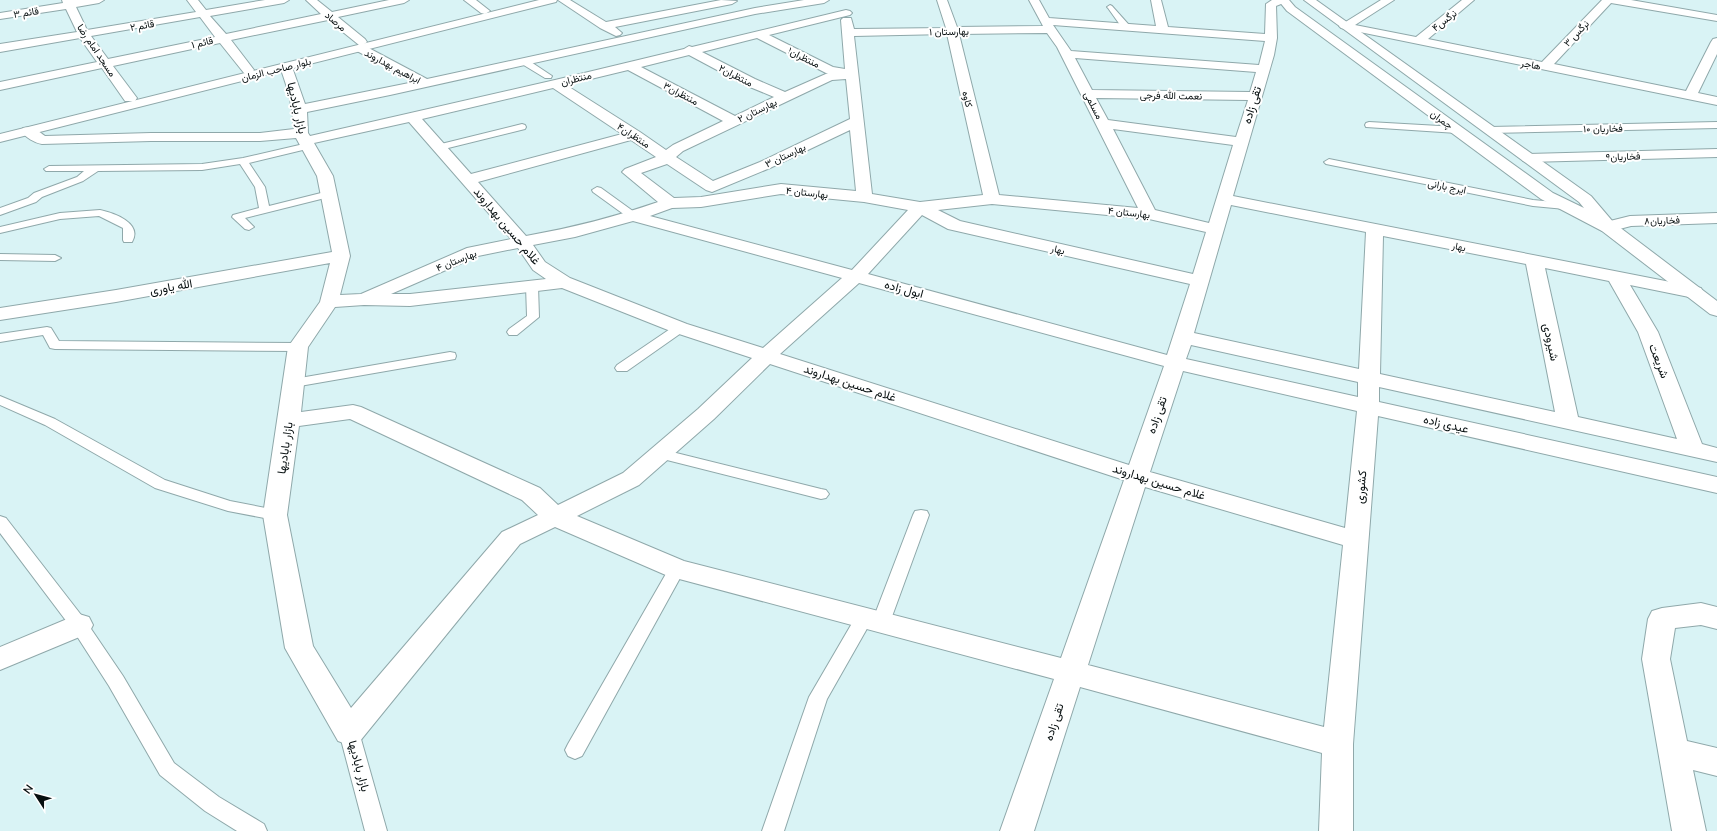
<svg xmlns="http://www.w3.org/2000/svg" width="1717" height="831" font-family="Mulish,Vazirmatn,sans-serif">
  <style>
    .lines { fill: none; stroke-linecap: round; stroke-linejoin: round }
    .lane-casing { stroke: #8fa8aa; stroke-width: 2 }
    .street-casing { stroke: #8fa8aa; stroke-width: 2 }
    .secondary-casing { stroke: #8fa8aa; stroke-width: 2 }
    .lane { fill: #fff; fill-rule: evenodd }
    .street { fill: #fff; fill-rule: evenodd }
    .secondary { fill: #fff; fill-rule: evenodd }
    .labels { text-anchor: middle; stroke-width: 4; stroke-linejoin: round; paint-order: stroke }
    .far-street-label { font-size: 10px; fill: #060e0f; stroke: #fff }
    .street-label { font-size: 12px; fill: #060e0f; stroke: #fff }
  </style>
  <rect width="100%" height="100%" fill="#d9f3f5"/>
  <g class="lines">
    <defs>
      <path id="lane" d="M1110,5L1112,6L1129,25V29H1123L1108,8L1107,7Z
        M522,60H528L552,76L551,78H545L522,64Z
        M1369,122L1457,127L1462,130L1457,133L1366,127L1365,125L1366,123Z
        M1717,122V128L1490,133L1485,130L1490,127Z
        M522,124L525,125L526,127L525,129L440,150L435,147L437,145Z
        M308,143L313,146L311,148L249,163L265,187L269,206L329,191L334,194L333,196L245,218L254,227L249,230L245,229L232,217L233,215L259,208L255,187L240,164L202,170L98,171L83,181L42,197L36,202L0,215V208L28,198L34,193L77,177L84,171H46L44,169L49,166L202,164L243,158Z
        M1329,159L1533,200L1565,203L1570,206L1565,209L1533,206L1326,164L1324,162Z
        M597,187L601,188L637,214L638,216L637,218H629L593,192L592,190Z
        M100,210C114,213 143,223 132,242H124L123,240V228L99,216L60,219L0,233V227L60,213Z
        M0,254L55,255L61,258L55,261L0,260Z
        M532,282L536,284L538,286L539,317L517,335H509L507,332L509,329L527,316L526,286L528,284Z
        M680,324L684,325L686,328L684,331L627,371H617L615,368L617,365L676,325Z
        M47,327L51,328L59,341L298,343L303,344L304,347L303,350L298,351L55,349L50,348L43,335L0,342V334Z
        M450,352L455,353L456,356L455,359L294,387L289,386L287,383L289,380L294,379Z
        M0,396L55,419L165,480L230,501L281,511L283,515L281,519L275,520L228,511L155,488L45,425L0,405Z
        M660,449L821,489L826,490L829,494L826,498L821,499L655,457L653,454L655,451Z
        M921,510L927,511L929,515L890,622L887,627L881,629L875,627L872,622L913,515L915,511Z
        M0,516L6,518L85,620L123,676L174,763L219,797L264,824L267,831H237L205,811L160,775L109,686L73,630L0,533Z
        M677,563L683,565L685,569L582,756L575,759L568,756L565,750L568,744L671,565Z
        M864,611L870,613L873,618L827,699L784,831H762L809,697L858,613Z
        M349,724L356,726L359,732L387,831H365L339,732L342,726Z"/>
      <path id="street" d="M62,0H104L99,3L76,7L87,30L196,12L187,0H198L206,10L265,0H289L284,3L210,16L226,34L321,14L306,0H317L332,12L389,0H409L404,3L338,17L365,39L367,42L363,45L427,79L755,8L804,0H829L824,3L755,14L390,95L307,112L308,133L310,136L555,80L684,49L689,46L692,47L846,10L850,11L852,13L850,15L769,35L833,67L845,69L841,20L843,18H851L854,29L946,28L937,0H947L957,27L1043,26L1029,0H1039L1049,18L1156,26L1151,0H1161L1168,27L1265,34L1266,4L1272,0H1287L1286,2L1276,6L1277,38L1274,55L1233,196L1701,288L1703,292L1701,296L1694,298L1630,285L1658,332L1702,444L1717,448V462L1379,387V402L1717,477V493L1378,416L1353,744V831H1319L1322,753L1080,687L1034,831H1000L1054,679L668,576L555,527L520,544L360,741L349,745L338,741L285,648L263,515L288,347L320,302L330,263L116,302L0,320V308L116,290L332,252L317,176L296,138L260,141H151L42,144C35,143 25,137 21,131L23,128C32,126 38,131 45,136L151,133H260L294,129C293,106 288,89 280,67L282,64H290L292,67L305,104L414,82L357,51L355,48L359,45L328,20L231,40L254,70L252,73H244L220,43L113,66L137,98L135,101H125L102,68L0,90V82L97,62L80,38L0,52V44L77,32L66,9L0,19V13L63,3ZM200,17L215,37L108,59L91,36ZM1053,25L1265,41L1259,65L1071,51ZM1047,33L1057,47L1138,208L999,195L959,34ZM947,34L983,195L920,202L872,194L854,36ZM757,38L826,73H828L785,92L755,79L702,52ZM689,55L745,85L774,97L735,116L641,67ZM1075,58L1256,72L1250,92L1092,90ZM628,70L723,121L673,145L666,150L640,132L566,85ZM846,79L850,119L760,162L713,181L676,157L683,151L832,80ZM553,88L622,134L471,174L422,119ZM1096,98L1248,100L1236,137L1108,120ZM409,122L511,239L467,248L361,294L340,295L350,256L333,176L314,143ZM1113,129L1233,145L1209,223L1155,210ZM850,130L856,191L781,184L701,197L674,198L641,173L667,164L706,190L712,192L770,168ZM631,140L656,157L625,169L622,172L658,202C615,217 571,228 526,236L478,182ZM781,194L864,202L908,210L852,270L650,216L672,208L701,207ZM992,204L1149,219L1206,232L1193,274L960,221L938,210ZM1231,205L1366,232L1359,369L1194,333ZM922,215L948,229L1190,284L1167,355L868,274ZM633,221L842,278L763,348L687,324L570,278L545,262L533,245L575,237ZM1383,236L1526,264L1555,412L1380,374ZM518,248L533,270L546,279L410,294H391L478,256ZM1545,268L1609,281L1638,332L1677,439L1578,417ZM859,283L1164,366L1129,465L780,354ZM562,288L673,332L752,358L698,409L623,473L558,505L540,488L361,407L353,405L301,412L308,347L335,307L364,305L410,306ZM1191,345L1358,382V397L1186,359ZM770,364L1124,480L1061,658L684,561L577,516L639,485L714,419ZM1183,371L1357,411L1345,528L1150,472ZM350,419L522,500L538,515L502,532L351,708L313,646L287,515L299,426ZM1145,487L1343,545L1324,727L1088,665Z
        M464,0H476L490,11L485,14L481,13Z
        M558,0H570L606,22L721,0L737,1L732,4L615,27L622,33L620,35L616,36L600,28Z
        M1381,0H1394L1355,25L1416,37L1462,0H1474L1428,39L1542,62L1602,0H1631L1717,15V21L1611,3L1554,64L1686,91L1711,42L1713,39L1717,38V54L1698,93L1717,97V105L1345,29L1341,28L1339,26Z
        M1717,149V157L1528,162L1523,161L1521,158L1523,155L1528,154Z
        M1717,213V223L1631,226L1608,232L1602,231L1600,227L1602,223L1630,216Z
        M1701,603L1717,607V629L1701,625L1675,628L1670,659L1687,741L1717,748V776L1693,770L1706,831H1672L1642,659L1648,619L1652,611L1662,608Z
        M79,614L89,617L93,625L89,633L0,670V647Z"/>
      <path id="secondary" d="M539,0H557L556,2L0,142V134Z
        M1278,0H1289L1295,7L1553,193L1584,208L1579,202L1304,0H1316L1591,196L1614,223L1717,301V316L1710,314L1602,231L1541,199L1287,11Z"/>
    </defs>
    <use href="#lane" class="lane-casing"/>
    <use href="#street" class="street-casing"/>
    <use href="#secondary" class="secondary-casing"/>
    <use href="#lane" class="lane"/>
    <use href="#street" class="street"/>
    <use href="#secondary" class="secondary"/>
  </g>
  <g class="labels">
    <g class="far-street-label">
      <text transform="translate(26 12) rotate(-9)" y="4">قائم ۳</text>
      <text transform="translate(1444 20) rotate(-38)" y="4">نرگس۴</text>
      <text transform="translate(336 21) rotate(40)" y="4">مرصاد</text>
      <text transform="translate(142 25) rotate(-10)" y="4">قائم ۲</text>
      <text transform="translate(949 31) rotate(-1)" y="4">بهارستان ۱</text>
      <text transform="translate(1576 33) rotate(-47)" y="4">نرگس ۳</text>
      <text transform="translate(202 42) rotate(-13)" y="4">قائم ۱</text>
      <text transform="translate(97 50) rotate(56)" y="4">مسجد امام رضا</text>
      <text transform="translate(804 57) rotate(26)" y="4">منتظران۱</text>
      <text transform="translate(1531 64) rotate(11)" y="4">هاجر</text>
      <text transform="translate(393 66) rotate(28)" y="4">ابراهیم بهداروند</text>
      <text transform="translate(276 69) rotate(-14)" y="4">بلوار صاحب الزمان</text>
      <text transform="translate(736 75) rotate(27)" y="4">منتظران۲</text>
      <text transform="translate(576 78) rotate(-14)" y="4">منتظران</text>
      <text transform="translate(681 93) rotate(28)" y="4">منتظران۳</text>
      <text transform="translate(1171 95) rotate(1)" y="4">نعمت الله فرجی</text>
      <text transform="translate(968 99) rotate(77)" y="4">کاوه</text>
      <text transform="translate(1094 105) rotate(63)" y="4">مسلمی</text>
      <text transform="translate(757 110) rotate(-26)" y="4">بهارستان ۲</text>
      <text transform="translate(1442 119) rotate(36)" y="4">چمران</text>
      <text transform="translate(1603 128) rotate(-1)" y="4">فخاریان ۱۰</text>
      <text transform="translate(634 135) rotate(33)" y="4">منتظران۴</text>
      <text transform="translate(785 155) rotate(-25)" y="4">بهارستان ۳</text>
      <text transform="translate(1623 156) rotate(-2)" y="4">فخاریان۹</text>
      <text transform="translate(1447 186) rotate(11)" y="4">ایرج بارانی</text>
      <text transform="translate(807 192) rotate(6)" y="4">بهارستان ۴</text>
      <text transform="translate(1129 212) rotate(6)" y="4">بهارستان ۴</text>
      <text transform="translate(1662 220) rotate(-2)" y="4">فخاریان۸</text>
      <text transform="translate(1459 246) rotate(11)" y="4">بهار</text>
      <text transform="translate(1058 249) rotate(13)" y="4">بهار</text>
      <text transform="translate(456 260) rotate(-22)" y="4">بهارستان ۴</text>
    </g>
    <g class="street-label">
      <text transform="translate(1252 105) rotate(-73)" y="4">تقی زاده</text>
      <text transform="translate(297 108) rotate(77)" y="4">بازار بابادیها</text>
      <text transform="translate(507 226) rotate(50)" y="4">غلام حسین بهداروند</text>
      <text transform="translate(171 287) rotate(-10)" y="4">الله یاوری</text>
      <text transform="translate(904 289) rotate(15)" y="4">ابول زاده</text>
      <text transform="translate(1551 342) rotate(78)" y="4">شیرودی</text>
      <text transform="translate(1659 361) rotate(69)" y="4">شریعت</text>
      <text transform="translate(850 383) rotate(18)" y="4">غلام حسین بهداروند</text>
      <text transform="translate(1157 415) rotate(-71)" y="4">تقی زاده</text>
      <text transform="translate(1446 424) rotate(13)" y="4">عیدی زاده</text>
      <text transform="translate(285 448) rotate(-82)" y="4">بازار بابادیها</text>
      <text transform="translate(1159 482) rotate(17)" y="4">غلام حسین بهداروند</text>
      <text transform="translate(1361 487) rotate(-85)" y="4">کشوری</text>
      <text transform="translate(1054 722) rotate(-72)" y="4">تقی زاده</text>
      <text transform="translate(359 766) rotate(75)" y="4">بازار بابادیها</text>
    </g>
  </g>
  <g transform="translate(36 795) rotate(306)" stroke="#ffffff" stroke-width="3" paint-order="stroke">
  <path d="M0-3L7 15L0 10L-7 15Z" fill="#060e0f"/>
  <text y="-6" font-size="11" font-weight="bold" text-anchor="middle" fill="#060e0f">N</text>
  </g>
</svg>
